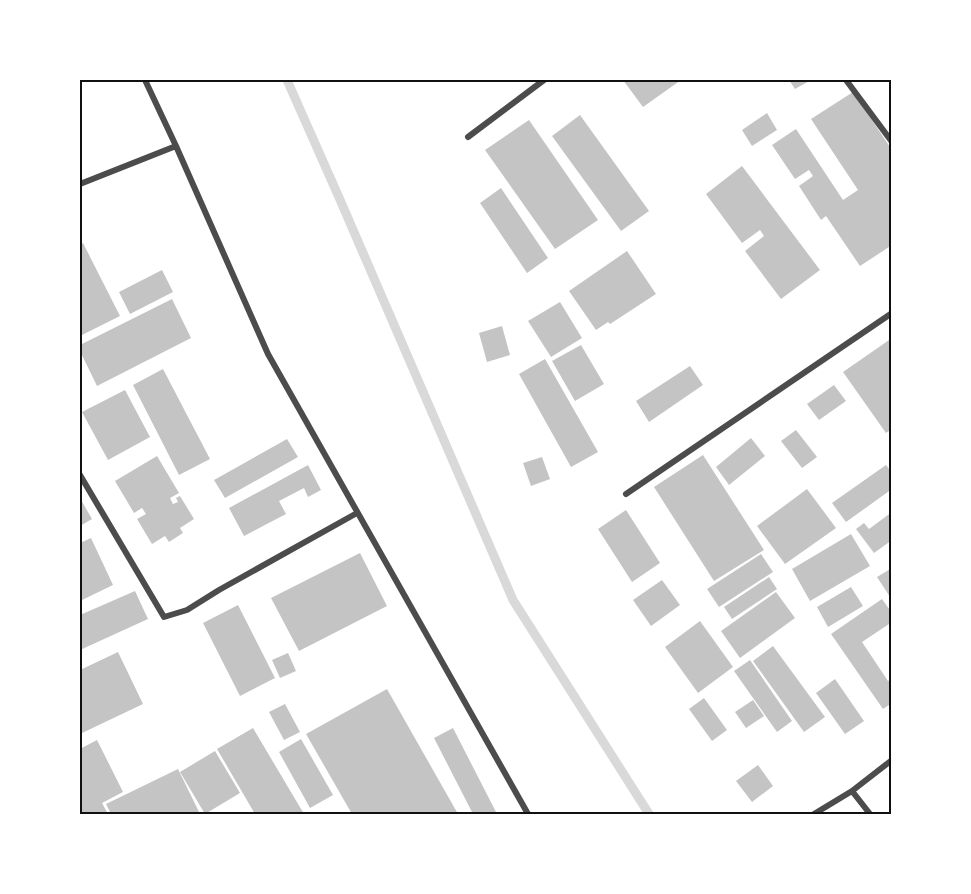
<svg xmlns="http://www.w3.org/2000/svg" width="971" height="894" font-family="Lato,sans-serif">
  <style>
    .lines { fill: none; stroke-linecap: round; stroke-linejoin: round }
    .stream { stroke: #d9d9d9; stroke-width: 9 }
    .building { fill: #c4c4c4 }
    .minor { stroke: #4c4c4c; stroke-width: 6 }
    .neatline { fill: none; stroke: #111; stroke-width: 2 }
  </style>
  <rect width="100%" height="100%" fill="#fff"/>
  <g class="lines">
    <path class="stream" d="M287,80L341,202L513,600L649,814"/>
  </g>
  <path class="building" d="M623,80H681L643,107Z
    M789,80H811L795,89Z
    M853,92L892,150V245L860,266L826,216L821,220L799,186L813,176L809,170L795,179L772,145L796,129L843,200L858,190L811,119Z
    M767,113L777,130L752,146L742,130Z
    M580,115L649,211L621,231L552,136Z
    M529,120L598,220L555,249L485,150Z
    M742,166L820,270L781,299L745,251L764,236L760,230L742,243L706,194Z
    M501,188L548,258L527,273L480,203Z
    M83,243L120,316L80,336V245Z
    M627,251L656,294L610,324L608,322L596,330L569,291Z
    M162,270L173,292L130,314L119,292Z
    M172,299L191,338L97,386L80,351V345Z
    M560,302L582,338L551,357L528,321Z
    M502,326L510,355L487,362L479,333Z
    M892,338V429L886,433L843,372Z
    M581,345L604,384L575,401L552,361Z
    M545,359L598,452L571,467L519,374Z
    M690,366L703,385L649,422L636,401Z
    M163,369L210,459L179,475L133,385Z
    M834,385L846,401L819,420L807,404Z
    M125,390L150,437L108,460L82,412Z
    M796,430L817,457L802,468L781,441Z
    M751,438L765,456L729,485L716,467Z
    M287,439L298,457L225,498L214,480Z
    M703,455L764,550L714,581L654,487Z
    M157,456L179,493L170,498L173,504L178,502L176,498L180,496L194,519L180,528L183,533L169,542L165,536L152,544L137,519L146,514L142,508L134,513L115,481Z
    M542,457L550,479L531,486L523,463Z
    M308,465L321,490L308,497L304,488L279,501L286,514L244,536L229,508Z
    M886,465L892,473V489L846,522L832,503Z
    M807,489L836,528L785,564L757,526Z
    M80,498L92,519L80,526Z
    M626,510L660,563L632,582L598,529Z
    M892,512V540L874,553L856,529L864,523L869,529Z
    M851,534L870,566L810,601L792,569Z
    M91,538L113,585L80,601V543Z
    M360,553L387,606L299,651L271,598Z
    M761,554L773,572L719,607L707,589Z
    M892,568V600L877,577Z
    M769,577L777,589L732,619L724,607Z
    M662,580L680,605L651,626L633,600Z
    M851,587L863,606L828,627L817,607Z
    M135,591L148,619L80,650V615Z
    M776,592L795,618L740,658L721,631Z
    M882,599L892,613V622L862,642L888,681L892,679V703L883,709L831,634Z
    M238,605L275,678L240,696L203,623Z
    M700,621L733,667L698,693L665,647Z
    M773,646L825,717L804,732L753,661Z
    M118,652L143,704L80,734V670Z
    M288,653L296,671L280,678L272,660Z
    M750,660L792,721L777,732L734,671Z
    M835,679L864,721L845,734L816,693Z
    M387,689L458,814H352L306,734Z
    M704,698L727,730L712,741L689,709Z
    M753,700L764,716L746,728L735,712Z
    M285,704L300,732L284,740L269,712Z
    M253,728L304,814H255L217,749Z
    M453,728L497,814H473L434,738Z
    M301,739L333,795L310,808L279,752Z
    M97,740L123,792L102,803L108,814H80V749Z
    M215,751L240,793L205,814L180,772Z
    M758,765L773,786L752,802L736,781Z
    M178,769L200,814H111L106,804Z"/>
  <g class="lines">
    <path class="minor" d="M145,80L176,146L268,354L528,814
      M846,80L892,142
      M468,137L544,80
      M80,184L176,146
      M80,475L164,617L187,610L219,590L357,513
      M626,494L892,313
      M852,791L870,814
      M814,814L852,791L892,760"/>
  </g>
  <rect width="971" height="894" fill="none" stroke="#ffffff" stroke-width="162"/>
  <rect x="81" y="81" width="809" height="732" class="neatline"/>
</svg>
